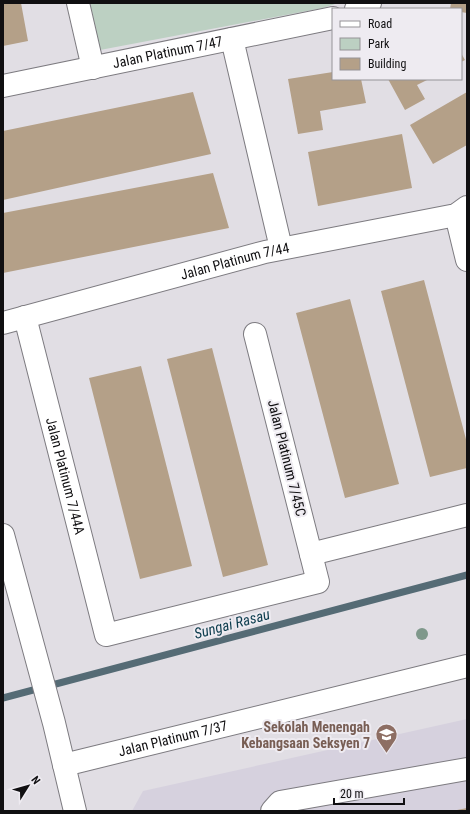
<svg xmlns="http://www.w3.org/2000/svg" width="470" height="814" font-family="'Roboto Condensed',sans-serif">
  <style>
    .built { fill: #d6d1de }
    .green { fill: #bcd0c2 }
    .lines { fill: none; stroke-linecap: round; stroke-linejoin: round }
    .stream { stroke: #556b75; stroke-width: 7 }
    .building { fill: #b4a088 }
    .minor-casing { stroke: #7d7b80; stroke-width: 24 }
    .minor { stroke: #fff; stroke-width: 22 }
    .tree { fill: #7f988b }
    .labels { text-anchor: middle; stroke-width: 4; stroke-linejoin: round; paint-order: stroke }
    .street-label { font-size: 14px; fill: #100f11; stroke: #eeebf1 }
    .education-label { font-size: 14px; font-weight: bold; fill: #785e54; stroke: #eeebf1; text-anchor: end }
    .water-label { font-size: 15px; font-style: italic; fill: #0c3c4d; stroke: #eeebf1 }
  </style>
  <rect width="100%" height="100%" fill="#e1dee4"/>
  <path class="built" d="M467,719V811H132L143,791Z"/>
  <path class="green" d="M90,3H338L323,8L100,50Z"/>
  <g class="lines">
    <path class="stream" d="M3,698L467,575"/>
  </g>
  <path class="building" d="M3,3H21L28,41L3,46Z
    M451,3H467V13L461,12V9H450Z
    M461,53L465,60L461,62Z
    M333,72V79H361L366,103L320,111L323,130L298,134L288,79Z
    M388,79H429L417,85L425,99L405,110Z
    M193,92L211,154L3,200V131Z
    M467,92V145L433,164L410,125Z
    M402,134L412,188L318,206L308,152Z
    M213,173L229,228L3,273V213Z
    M424,280L467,443V468L430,477L381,291Z
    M350,299L399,484L345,498L296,313Z
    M212,348L268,565L223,577L167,359Z
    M141,366L192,566L140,579L89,378Z
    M467,808V811H457V810Z"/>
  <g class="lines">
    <defs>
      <g id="minor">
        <path d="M78,3L93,68"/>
        <path d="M356,9L370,3"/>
        <path d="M232,39L281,248"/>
        <path id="s1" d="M3,86L333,18"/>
        <path d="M456,215L467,260"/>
        <path id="s2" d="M25,317L106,635L318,582L255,334"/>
        <path id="s3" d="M3,323L265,252L456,215L467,207"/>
        <path d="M3,535L54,723L75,811"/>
        <path d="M311,554L467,515"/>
        <path id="s4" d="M64,765L467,666"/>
        <path d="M272,811L280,802L467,769"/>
      </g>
    </defs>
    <use href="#minor" class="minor-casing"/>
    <use href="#minor" class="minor"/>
  </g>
  <circle class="tree" cx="422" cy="634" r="6"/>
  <defs>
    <symbol id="school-pin" viewBox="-11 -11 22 30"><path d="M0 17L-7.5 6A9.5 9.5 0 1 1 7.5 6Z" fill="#8d6e63" stroke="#eeebf1"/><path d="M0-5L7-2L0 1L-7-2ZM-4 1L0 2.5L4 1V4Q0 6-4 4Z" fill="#fff"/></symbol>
  </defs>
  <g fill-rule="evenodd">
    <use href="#school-pin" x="374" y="722" width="25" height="34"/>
  </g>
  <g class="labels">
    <g class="street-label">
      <text dy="5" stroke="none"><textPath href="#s1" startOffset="168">Jalan Platinum 7/47</textPath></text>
      <text dy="5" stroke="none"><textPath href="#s3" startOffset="240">Jalan Platinum 7/44</textPath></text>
      <text transform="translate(287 458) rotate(76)" y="5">Jalan Platinum 7/45C</text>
      <text dy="5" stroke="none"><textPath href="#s2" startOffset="164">Jalan Platinum 7/44A</textPath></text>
      <text dy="5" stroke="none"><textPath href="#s4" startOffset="112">Jalan Platinum 7/37</textPath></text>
    </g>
    <g class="education-label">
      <text x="370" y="732">Sekolah Menengah<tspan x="370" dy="16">Kebangsaan Seksyen 7</tspan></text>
    </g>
    <g class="water-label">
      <text transform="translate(232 624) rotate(-15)" y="5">Sungai Rasau</text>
    </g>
  </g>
  <rect width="470" height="814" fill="none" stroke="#100f11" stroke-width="8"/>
  <rect x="332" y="8" width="130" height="72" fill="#eeebf1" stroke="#959397"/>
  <rect x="340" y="21" width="20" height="6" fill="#ffffff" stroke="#959397"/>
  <text x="368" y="28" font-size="12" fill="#100f11">Road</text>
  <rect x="340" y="38" width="20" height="12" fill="#bcd0c2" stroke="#959397"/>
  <text x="368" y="48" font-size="12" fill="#100f11">Park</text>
  <rect x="340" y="58" width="20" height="12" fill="#b4a088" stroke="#959397"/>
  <text x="368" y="68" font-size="12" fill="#100f11">Building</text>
  <g transform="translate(28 786) rotate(53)" stroke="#eeebf1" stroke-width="3" paint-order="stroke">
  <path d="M0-3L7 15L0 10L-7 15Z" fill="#100f11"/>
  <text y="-6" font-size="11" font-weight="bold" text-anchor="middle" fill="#100f11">N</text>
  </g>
  <path d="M334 798v6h70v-6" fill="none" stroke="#100f11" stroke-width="2"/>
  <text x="340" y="798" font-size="12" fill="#100f11" stroke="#eeebf1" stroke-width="3" paint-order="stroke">20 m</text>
</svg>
